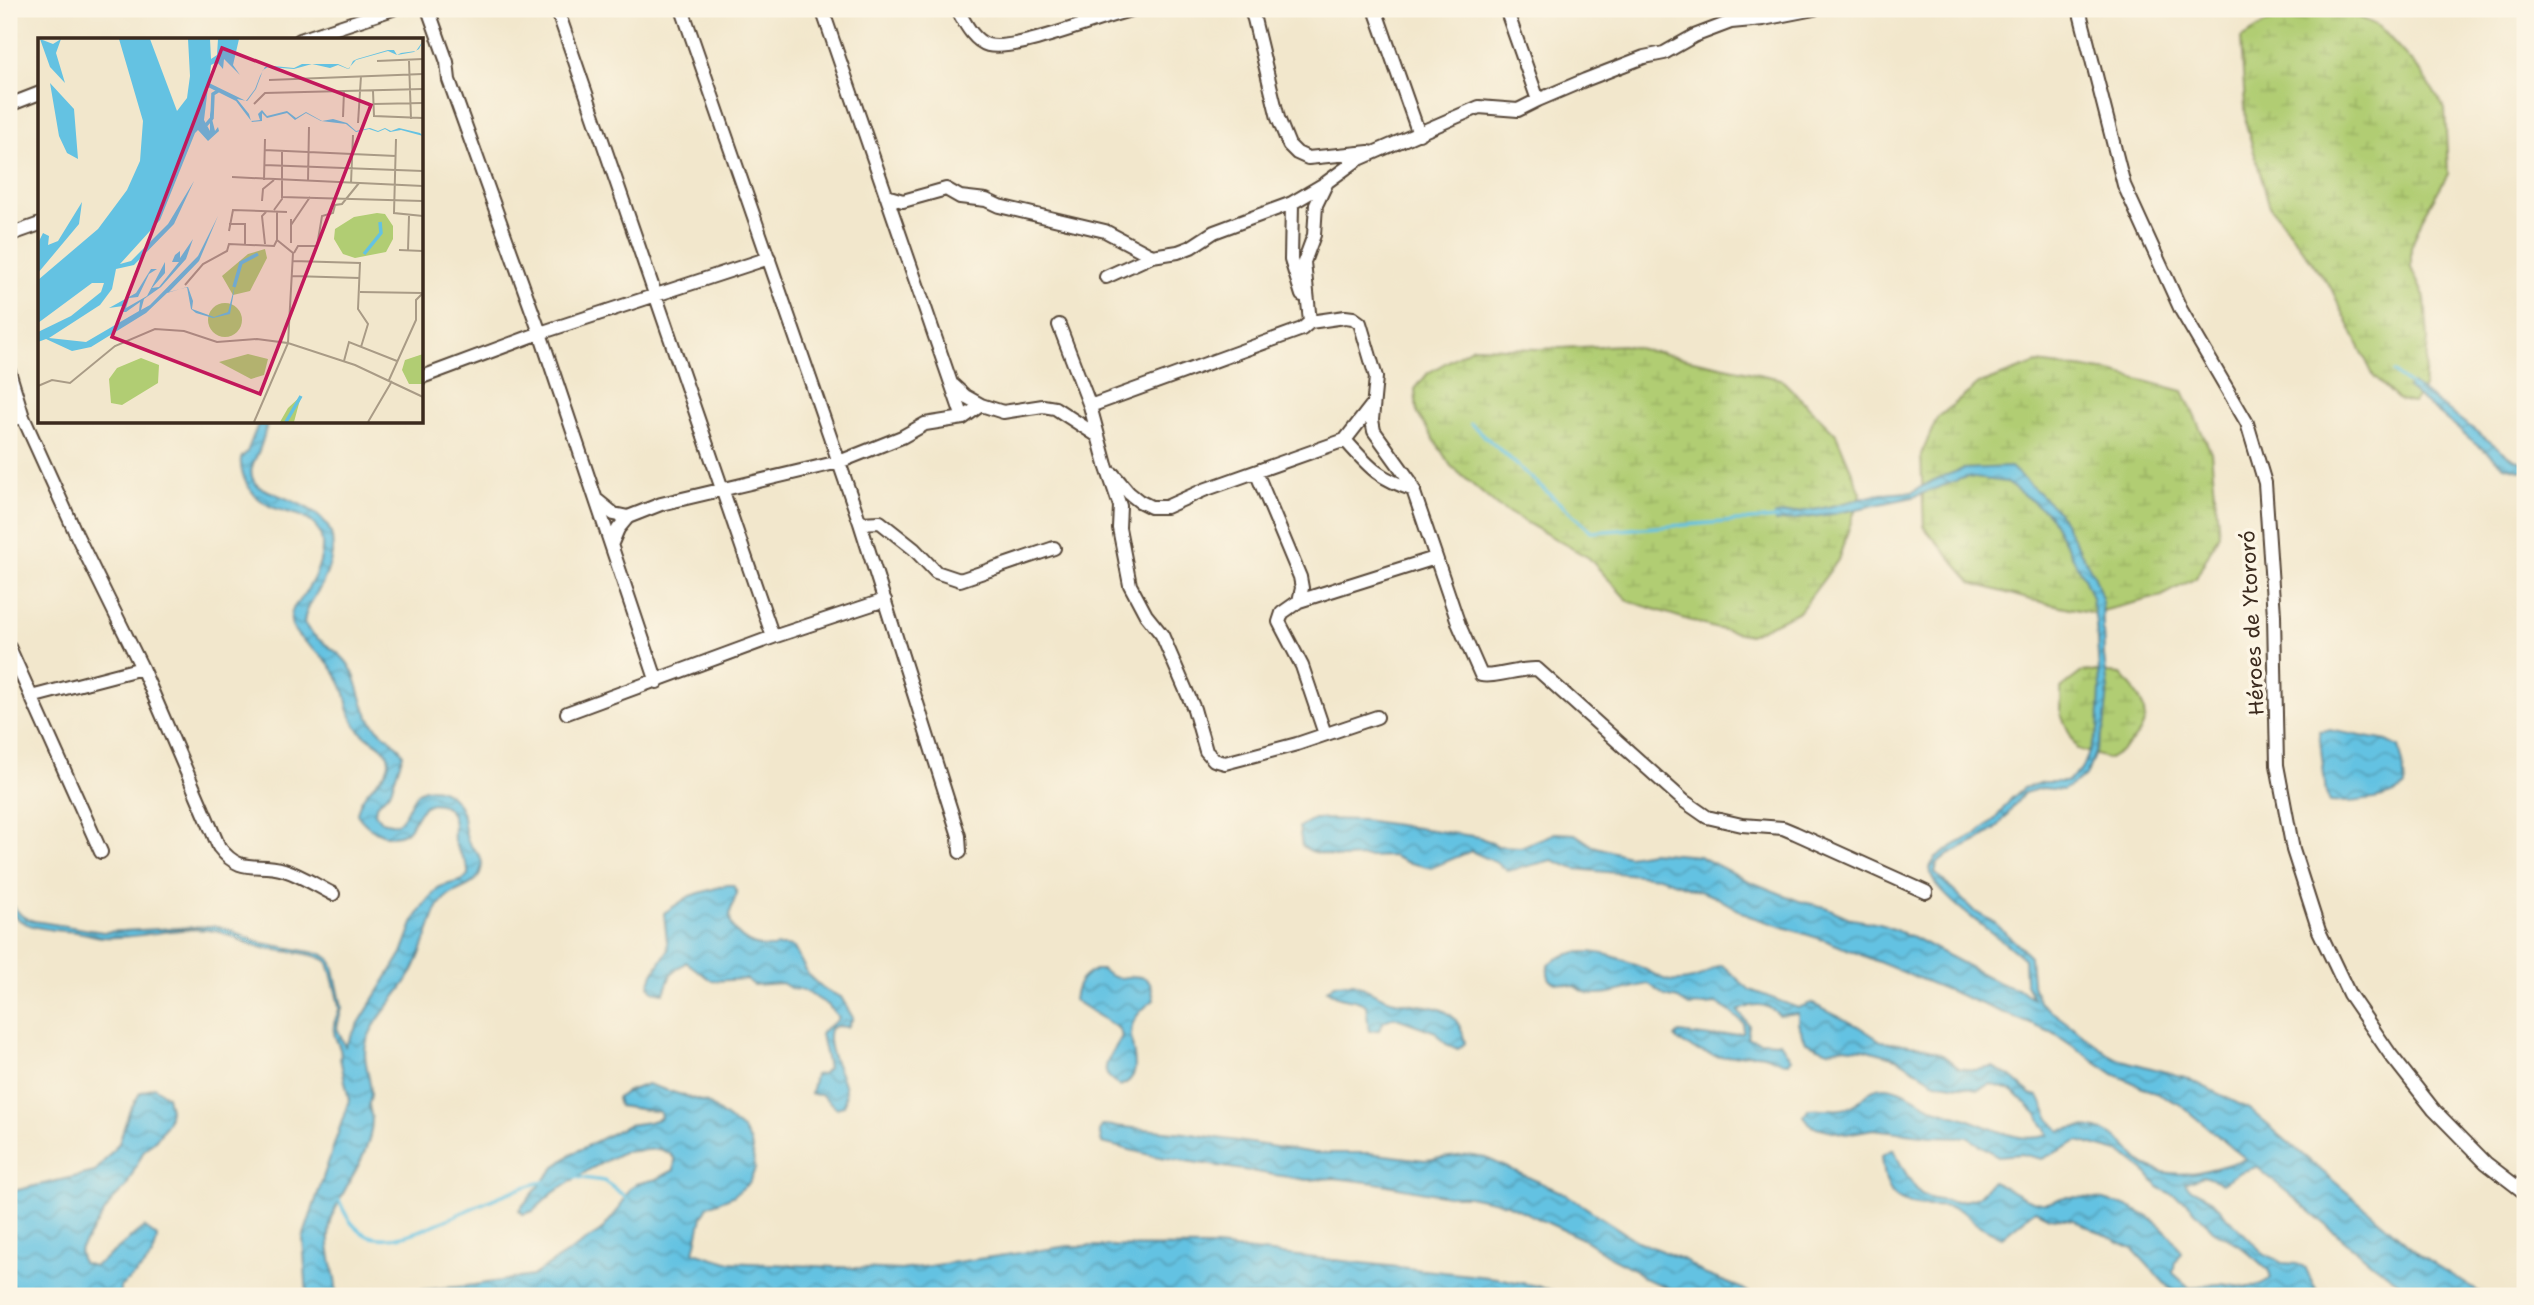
<svg xmlns="http://www.w3.org/2000/svg" width="2534" height="1305" font-family="'Shantell Sans',sans-serif">
  <style>
    .wetland { fill: url(#wetland-marsh); stroke: #767c48; stroke-width: 2 }
    .water { fill: url(#water-waves); stroke: #507680; stroke-width: 2 }
    .lines { fill: none; stroke-linecap: round; stroke-linejoin: round }
    .stream { stroke: #64c2e2; stroke-width: 3.5 }
    .minor-casing { stroke: #564638; stroke-width: 16 }
    .minor { stroke: #fff; stroke-width: 12 }
    .labels { text-anchor: middle; stroke-width: 7; stroke-linejoin: round; paint-order: stroke }
    .street-label { font-size: 21px; fill: #3b2a1e; stroke: #fcf5e5 }
    .inset-river { fill: none; stroke: #64c2e2; stroke-width: 3.5 }
    .inset-road { fill: none; stroke: #a99b86; stroke-width: 2 }
    .view { fill: #c2185b; fill-opacity: 0.15; stroke: #c2185b; stroke-width: 3.5 }
    .inset-edge { fill: none; stroke: #3b2a1e; stroke-width: 3.5 }
  </style>
  <defs>
    <pattern id="wetland-marsh" width="20" height="14" patternUnits="userSpaceOnUse" patternTransform="scale(1.75)"><rect width="20" height="14" fill="#b1cd73"/><path d="M1 5h8M5 5V1M11 12h8M15 12V8" fill="none" stroke="#99b063"/></pattern>
    <pattern id="water-waves" width="16" height="10" patternUnits="userSpaceOnUse" patternTransform="scale(1.75)"><rect width="16" height="10" fill="#64c2e2"/><path d="M0 5q4-4 8 0t8 0" fill="none" stroke="#549eb7"/></pattern>
  </defs>
  <rect width="100%" height="100%" fill="#fcf5e5"/>
  <filter id="ink" filterUnits="userSpaceOnUse"><feTurbulence type="fractalNoise" baseFrequency=".0143" numOctaves="2"/><feDisplacementMap in="SourceGraphic" scale="14" xChannelSelector="R" yChannelSelector="G"/><feConvolveMatrix kernelMatrix="1 2 1 2 8 2 1 2 1" color-interpolation-filters="sRGB"/></filter>
  <filter id="wash" filterUnits="userSpaceOnUse"><feTurbulence type="fractalNoise" baseFrequency=".00686" numOctaves="4" result="noise"/><feDisplacementMap in="SourceGraphic" scale="28" xChannelSelector="R" yChannelSelector="G"/><feGaussianBlur stdDeviation="1.57" result="paint"/><feColorMatrix in="noise" values="0 0 0 0 0 0 0 0 0 0 0 0 0 0 0 0 0 1.4 0 .05"/><feComposite in="paint" operator="in"/></filter>
  <g filter="url(#wash)">
    <rect width="100%" height="100%" fill="#f2e7cc"/>
    <path class="wetland" d="M2344,10L2380,27L2422,73L2445,109L2448,174L2422,219L2411,248V268L2425,298L2428,339L2424,388L2413,403L2399,400L2374,377L2331,288L2269,204L2246,124L2241,38L2280,15Z
      M1623,345L1781,379L1836,434L1861,493L1838,560L1800,611L1749,635L1714,628L1628,601L1589,558L1497,506L1451,466L1417,413L1415,389L1428,373L1473,347L1539,349Z
      M2037,363L2111,372L2183,391L2211,452L2219,534L2196,578L2162,596L2094,613L2031,600L1972,583L1924,527L1921,455L1937,418L1979,384Z
      M2083,671L2121,674C2156,711 2152,733 2109,759L2077,749L2061,715V688Z"/>
    <path class="water" d="M2412,384L2515,460L2525,462V471L2504,466L2407,388Z
      M259,422H268C265,429 264,437 261,445C256,461 243,472 259,487C310,509 354,517 322,584C315,597 305,609 304,623C313,640 332,646 344,659C360,676 358,700 370,719C378,734 396,739 403,754L391,790L376,806L375,813L381,821L396,824C410,816 408,794 425,789C442,785 456,797 462,812C465,822 463,833 469,843C475,853 485,856 481,870C475,893 447,885 436,911C427,933 421,959 408,979C396,999 374,1019 367,1041C361,1058 371,1077 371,1094C371,1097 369,1101 369,1104C369,1110 372,1115 372,1120C371,1157 343,1185 332,1218C323,1246 336,1269 337,1296H307L303,1238L349,1100L340,1058C343,1048 335,1042 334,1032C332,1022 337,1018 339,1010C340,1006 330,967 327,961C307,950 282,953 260,947C246,944 233,936 220,932C182,923 141,940 103,937C94,936 85,933 76,932C56,930 10,930 9,902L22,916L34,921L103,932L215,926L228,929L257,942L322,954L330,959L334,969L342,1007L337,1028L345,1046L402,953L414,921L424,904L439,887L463,880L468,875C470,862 457,853 454,841C453,833 455,826 453,819C452,812 446,805 439,804C418,798 417,825 404,833C387,842 366,828 357,814C361,787 389,779 389,761C389,746 369,741 360,731C351,721 348,710 346,698C344,686 336,674 329,664C319,650 293,639 291,621C289,608 299,603 305,593C316,577 330,547 317,528C305,512 285,514 270,506C252,497 239,477 241,458L247,452Z
      M2011,467L2057,510L2095,577L2102,599L2104,656L2108,690L2104,729L2086,776L2063,790L2042,788L2024,793L1996,829L1977,841L1948,855L1937,864L1935,873L1974,911L1995,923L2030,956L2032,981L2039,1002L2114,1058L2185,1077L2249,1109L2423,1257L2485,1296H2417L2373,1264L2257,1167L2240,1172L2222,1183L2203,1176L2185,1183L2189,1188L2209,1198L2265,1255L2282,1263L2297,1264L2306,1269L2319,1296H2289L2280,1293L2266,1296H2181L2168,1287L2132,1248L2074,1220L2049,1217L2035,1210L2002,1237C1993,1232 1982,1228 1974,1222C1970,1219 1966,1213 1961,1211C1953,1206 1939,1206 1929,1206C1891,1205 1885,1190 1882,1155L1893,1149C1900,1163 1908,1180 1919,1192C1929,1202 1964,1204 1977,1197C1983,1193 1987,1186 1992,1181C2006,1186 2031,1205 2046,1203C2053,1203 2059,1197 2066,1197C2110,1196 2160,1211 2181,1252L2175,1261L2173,1273L2190,1288C2199,1287 2209,1284 2218,1284C2241,1285 2250,1293 2271,1278L2269,1271L2258,1261L2239,1245L2213,1230L2187,1202L2158,1187L2145,1171L2122,1153L2078,1141L2042,1159L2021,1154L1998,1156L1967,1137L1931,1136L1873,1129L1846,1134L1812,1126L1804,1116L1808,1109C1824,1107 1840,1114 1855,1104C1867,1097 1869,1086 1886,1087C1900,1088 1918,1100 1931,1107C1941,1112 1951,1114 1961,1117C1990,1126 2018,1145 2049,1135L2037,1114L2013,1091L1991,1084L1978,1089L1935,1082L1897,1058L1864,1049L1843,1047L1828,1051L1806,1042L1798,1023V1013L1779,1015C1765,1002 1755,1003 1738,1011L1749,1025L1747,1038L1759,1041L1780,1042L1791,1059L1789,1063C1780,1064 1773,1057 1764,1055C1750,1052 1738,1056 1725,1057C1713,1057 1682,1047 1675,1037L1679,1033L1711,1037L1743,1033L1744,1024L1729,1011L1717,1004L1689,1006L1678,999L1665,996L1649,984C1630,987 1607,997 1588,993C1582,992 1578,987 1573,986C1558,981 1546,988 1548,965C1576,941 1617,955 1646,970C1655,974 1661,980 1671,981C1678,982 1692,980 1699,977C1708,973 1711,968 1722,965L1750,990L1798,1008L1811,1003L1858,1026L1881,1041L1924,1047L1943,1055L1959,1068L1975,1070L1993,1067L2010,1076L2031,1094L2039,1096L2050,1119L2060,1131C2086,1123 2109,1128 2128,1148C2134,1155 2138,1162 2147,1166C2178,1183 2215,1168 2246,1159L2178,1103L2114,1074L2055,1034L1827,941L1749,916L1716,897L1659,877L1575,869L1552,860L1508,871L1495,862L1471,851L1431,868L1406,862L1393,856L1340,858L1311,851L1302,846L1299,827L1314,819L1363,820L1479,837L1498,846L1521,847L1555,833L1575,834L1593,846L1628,856L1651,852L1699,856L1744,879L1799,901L1825,907L1852,919L1880,924L1913,937L1999,983L2022,991L2033,998L2025,982L2024,959C1996,933 1959,913 1935,883C1931,878 1931,873 1930,867L1935,859L1956,844L1977,834L1995,819L2011,799L2024,788L2044,782H2065L2082,770L2098,730L2100,689L2096,623L2092,598L2085,580L2049,514L2006,482L1966,477L1913,497L1833,514L1775,522V515L1819,509L1880,494L1912,492L1936,479L1963,469Z
      M2329,730L2387,741L2399,747L2403,763L2405,786C2392,800 2349,803 2330,802L2326,793L2319,731Z
      M726,885H733L737,893C735,900 730,908 730,916C730,934 750,946 766,947C778,948 781,943 794,948L809,976L823,989L841,997L853,1018L848,1027L836,1026L830,1029C823,1058 852,1077 844,1106L836,1108L822,1095L811,1094L815,1075L822,1074L828,1068L821,1034C826,1025 835,1025 839,1018L828,1005L803,990L792,989L782,983L754,985L746,979L712,981L686,962L671,974L664,993L653,991L649,985L653,974L668,950L664,913L690,896Z
      M1095,970H1102C1123,987 1124,970 1147,979L1151,985L1154,1000C1144,1007 1132,1017 1131,1031C1130,1052 1146,1076 1120,1086C1092,1072 1112,1056 1122,1036L1119,1029L1074,1000C1076,984 1081,977 1095,970Z
      M1354,983C1367,989 1381,998 1395,1001C1427,1009 1457,1000 1465,1043L1458,1049L1446,1044L1436,1032L1394,1017L1384,1021L1379,1030L1369,1031L1366,1005C1353,996 1342,1002 1327,990L1334,984Z
      M647,1084L707,1103L743,1130L751,1143L755,1169L749,1183L733,1196L708,1206L702,1217L694,1252L727,1262L901,1270L1069,1246L1216,1247L1497,1278L1538,1286L1564,1296H355L467,1286L532,1276L601,1231L619,1209L630,1188L636,1184L657,1179L674,1170L675,1159L669,1153L659,1149L623,1152L592,1168L553,1193L533,1211L523,1214L519,1210L557,1165L573,1153L628,1125L649,1122L661,1118L660,1112L619,1106L617,1098L626,1092Z
      M154,1087L167,1096L170,1110L168,1121L159,1136L144,1150L126,1187L112,1201L79,1251L82,1263L94,1266C112,1256 127,1239 144,1227L157,1237C156,1261 137,1273 120,1287V1296H9V1192L95,1172L119,1143L129,1112L140,1093Z
      M1103,1125L1185,1133L1315,1153H1368L1425,1160L1466,1155L1486,1158L1565,1194L1637,1241L1686,1261L1704,1274L1743,1289L1754,1296H1691L1643,1278L1634,1269L1612,1258L1583,1239L1507,1204L1468,1196H1447L1376,1183L1334,1178L1307,1180L1154,1156L1102,1143L1099,1131Z"/>
    <g class="lines">
      <path class="stream" d="M2394,372L2414,389
        M1471,424L1592,532L1777,518
        M575,1177L604,1181L627,1198
        M339,1200C346,1218 358,1237 379,1238C402,1240 421,1230 441,1222C475,1207 510,1189 547,1181"/>
    </g>
  </g>
  <g filter="url(#ink)">
    <g class="lines">
      <defs>
        <path id="minor" d="M428,9L447,62L449,80L540,333L657,682
          M557,9L773,637
          M682,9L860,523L959,836L960,852
          M822,9L963,418
          M957,9C964,21 973,41 988,45C1016,52 1102,16 1135,9
          M1250,9L1254,19L1278,118L1289,145L1297,153L1308,158L1369,152
          M1375,9L1419,134
          M1506,9L1538,100
          M2079,9L2124,185L2181,310L2247,423L2265,483L2274,615L2277,765L2293,850L2319,931L2349,994L2390,1054L2434,1110L2486,1163L2525,1193
          M300,40L393,9
          M9,105L40,93
          M886,196L903,201L946,189L960,197L986,200L999,206L1105,231L1152,256
          M9,235L40,224
          M1106,277L1152,256L1178,252L1191,247L1214,232L1292,203
          M1302,295L1291,260L1292,203L1326,183
          M1310,322L1304,262L1314,235L1316,205L1327,182L1357,160L1479,107L1518,110L1538,100L1585,80L1644,57L1664,53L1694,36L1731,22L1763,19L1814,9
          M1059,325L1090,406L1106,465L1120,506L1119,528L1130,585L1146,615L1162,635L1194,709L1206,751L1214,760L1225,763L1297,744L1377,717
          M9,371L23,417L77,536L142,668L219,847C242,877 257,861 284,870C301,875 317,886 333,894
          M422,377L540,333L769,258
          M953,385L965,396L981,405
          M1090,406L1302,329L1310,322L1345,317L1353,318L1360,323L1376,377L1372,420L1374,431L1410,481L1459,625L1481,675C1494,678 1518,668 1537,669L1684,801L1707,817L1742,825L1783,828L1795,833L1926,892
          M9,420L23,417
          M1345,440C1370,468 1378,478 1414,490
          M1256,472L1300,577L1302,588L1299,601
          M1113,474L1129,493L1139,501L1151,507H1166L1204,490L1345,440L1373,404
          M598,501L614,514L628,517
          M860,523L880,522L914,549L936,572L960,580L1054,548
          M612,543L618,529L628,517L661,504L839,462L902,437L925,424L963,418L981,405L1003,412L1043,406L1055,408L1098,436
          M9,647L101,852
          M31,697L142,668
          M567,713L773,637L885,600
          M1325,734L1302,666L1279,622L1282,613L1299,601L1435,558"/>
      </defs>
      <use href="#minor" class="minor-casing"/>
      <use href="#minor" class="minor"/>
    </g>
  </g>
  <g class="labels">
    <g class="street-label">
      <text transform="translate(2252 623) rotate(-93)" y="7">Héroes de Ytororó</text>
    </g>
  </g>
  <g transform="translate(38 38)">
    <rect width="385" height="385" fill="#f2e7cc"/>
    <path d="M339,175L347,176L355,188V201L348,214L317,220L305,216L296,201L297,191L316,179ZM227,211L229,220L212,253L195,257L184,238L210,216ZM170 282a17 17 0 1 1 34 0a17 17 0 1 1-34 0ZM210,316L230,321L226,337L213,341L181,324ZM385,316V346H371L364,332L367,322ZM103,320L121,327L120,345L84,367L73,365L71,341L79,330ZM263,358L256,384H242L250,370Z" fill="#b1cd73"/>
    <path d="M2,1L15,6L23,1L18,15L27,45L12,29ZM81,1H112L139,73L149,60L152,38L150,1H172L173,21L179,17L180,1H201L195,27L202,37L186,21L185,31L179,24L173,27L171,45L208,63L217,51L222,38L227,29L231,28H235L256,30L264,26H300L311,31L315,23L319,21L350,12H356L359,17L363,15L378,13L385,3L381,11L376,14L359,17L350,13L318,22L310,31L300,27L292,30L274,26L256,31L230,29L225,32L218,51L210,62L209,63L199,61L211,76L213,83L222,82L220,76L224,72L229,78L249,73L258,80L268,74L284,83L295,81L309,85L318,93L332,90L340,93L347,90L353,93L361,90L382,95L385,98L363,92L352,94L347,91L340,94L331,91L318,94L308,86L283,83L268,75L257,82L249,75L229,80L224,75V83L214,84L198,63L170,49L166,82L172,93V73L177,93L180,89L181,93L170,103L160,92L157,95L122,182L82,226L93,223L130,186L156,143L136,186L96,227L78,231L74,251L62,267L11,300L48,304L101,273L102,264L88,274H82L85,268L71,270L98,255L113,231H119L111,236L100,259L91,260L88,270L109,258L127,224V235L114,250L121,249L141,224H134L137,217L142,213V220L155,201L148,221L123,249L106,261L103,272L112,267L160,218L180,178L161,223L131,254L150,249L155,263L154,271L176,279L190,274L197,247L192,276L175,280L158,275L153,271L149,249L129,255L108,275L53,309L34,313L8,301L0,304V294L33,278L63,254L66,245H54L0,285V242L60,191L89,152L102,123L105,83ZM12,45L36,71L40,121L29,115L21,98ZM44,164L41,186L0,235V205L5,195L11,198L10,207L20,203Z" fill="#64c2e2"/>
    <path class="inset-river" d="M168,87L174,80L175,56L180,53M326,216L343,195L342,184M196,249L203,225L220,216M248,384L263,358"/>
    <path class="inset-road" d="M339,23L385,21M371,23L373,81M231,42L385,36M335,53L336,78L385,80M216,66L227,55L385,51M335,66L385,65M305,79L306,53M320,85L323,38M358,101L356,175L385,178M226,112L358,118M226,127L385,133M194,139L385,148M226,142L227,101M270,143L271,89M313,145L315,97M243,159L385,163M224,163L225,151L236,142M236,172L244,161V113M253,181V205M191,186H207V206M253,187L272,159M191,193L195,172L249,174M239,202V174M227,206L224,178L228,174M361,212L385,213M370,212L371,178M256,215L260,208H279L284,178L295,175L297,167L304,166L321,145M255,223L322,225L320,271L330,286L323,309M254,238L322,240M147,247L165,226L189,213L191,206L236,208L239,202M322,254L385,255M306,323L311,304L359,323M351,342L378,282V262L385,255M0,348L14,342L32,345L77,308L117,291L146,293L179,304L219,301L250,305L255,215L239,202M216,384L250,305L317,327L385,359M330,384L354,343"/>
    <path class="view" d="M184,10L333,67L222,356L74,299Z"/>
    <rect width="385" height="385" class="inset-edge"/>
  </g>
  <rect width="2534" height="1305" fill="none" stroke="#fcf5e5" stroke-width="35"/>
</svg>
